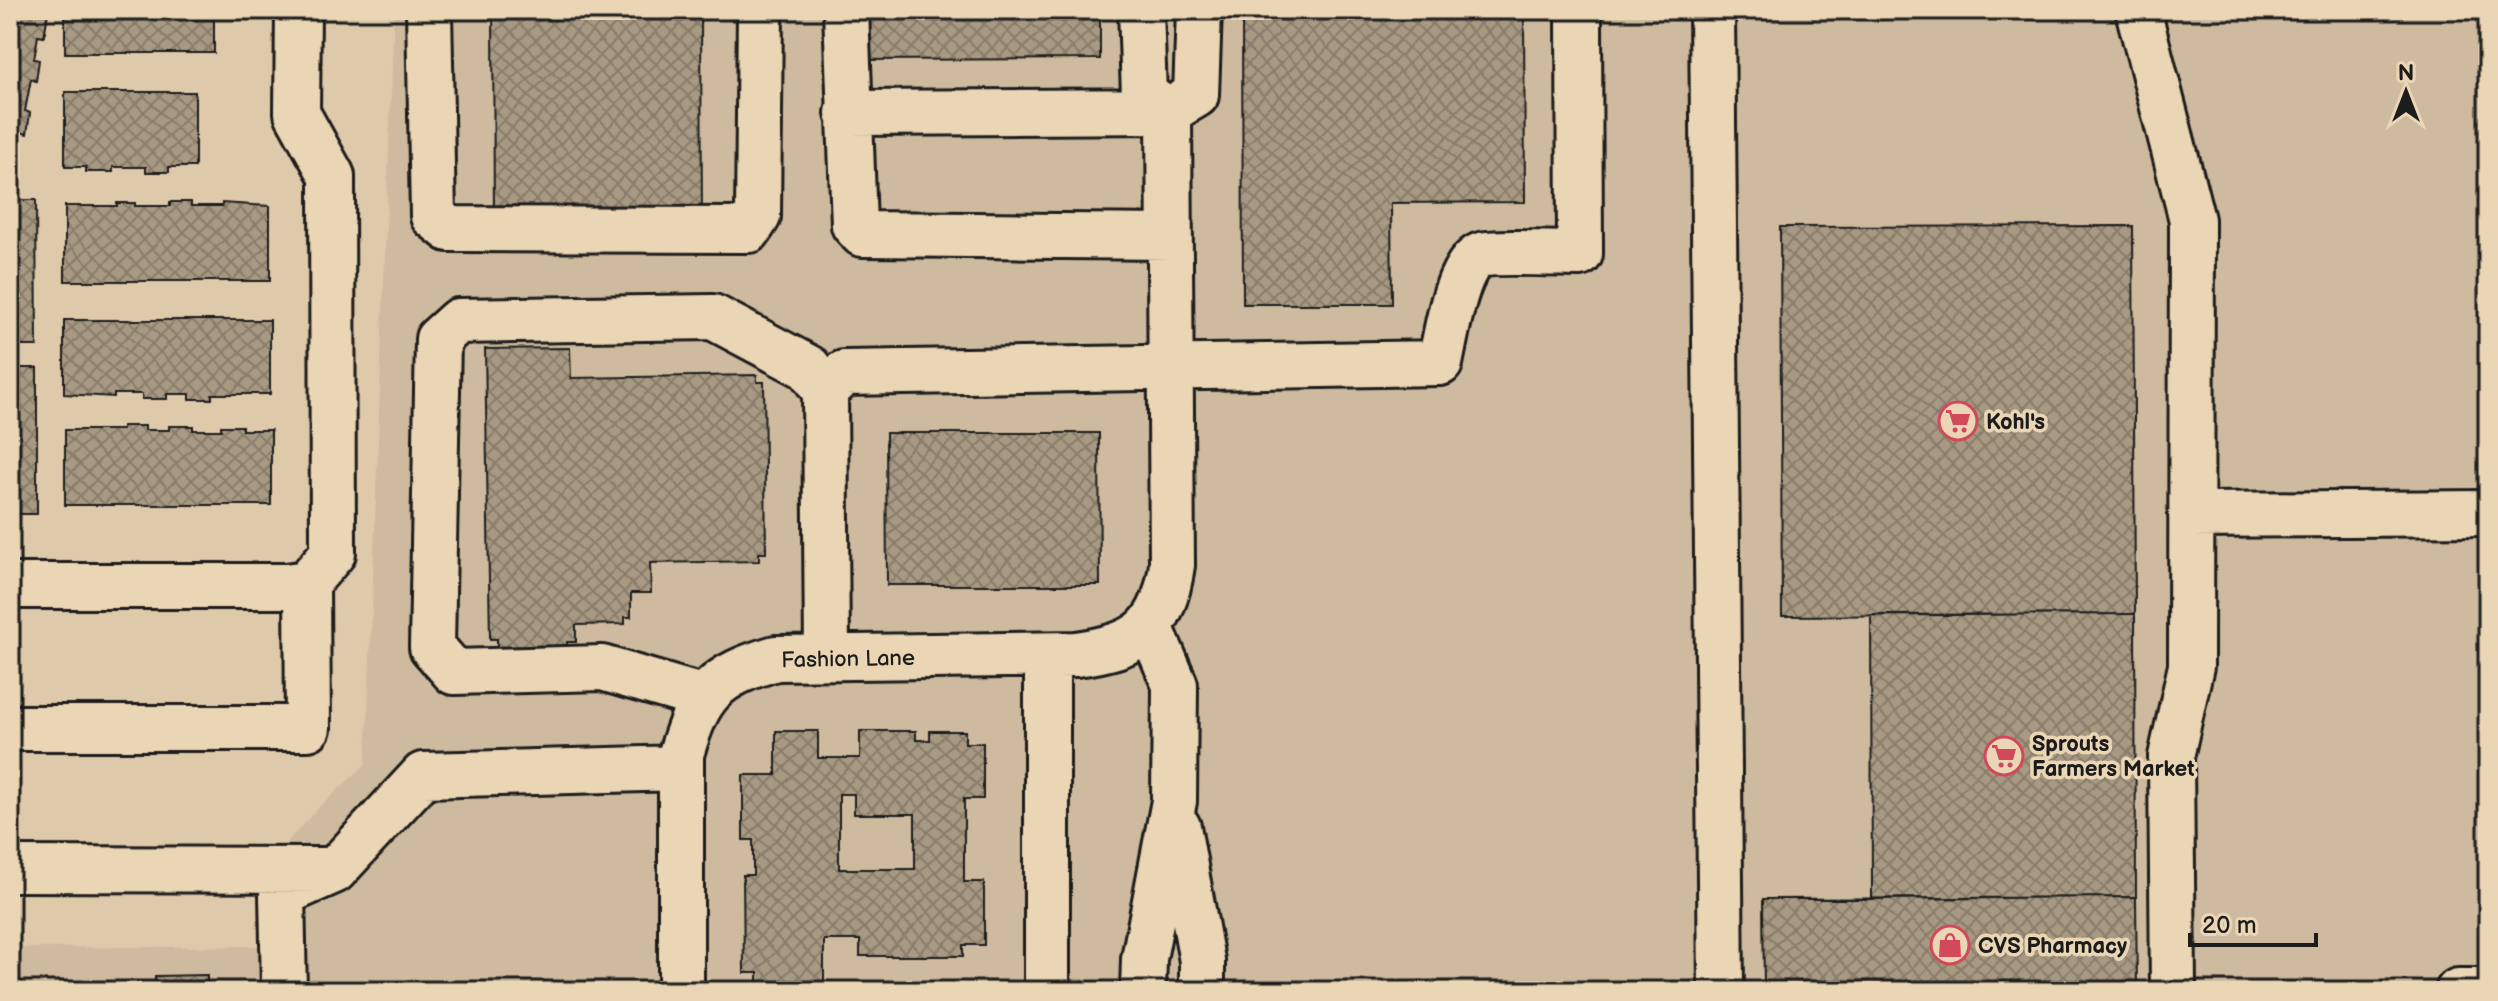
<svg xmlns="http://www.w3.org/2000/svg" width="2498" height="1001" font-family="'Balsamiq Sans',sans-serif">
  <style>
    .built { fill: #cebb9f }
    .building { fill: url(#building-cross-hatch); stroke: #1c1c1c; stroke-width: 2; fill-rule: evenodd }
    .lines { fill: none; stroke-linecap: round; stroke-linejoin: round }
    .minor-casing { stroke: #1c1c1c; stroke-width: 50 }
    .minor { stroke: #ead5b4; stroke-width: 44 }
    .labels { text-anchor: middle; stroke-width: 7; stroke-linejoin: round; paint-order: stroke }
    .poi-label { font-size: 22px; font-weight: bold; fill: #1c1c1c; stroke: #ead5b4; text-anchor: start }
    .street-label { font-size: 22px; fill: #1c1c1c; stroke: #ead5b4 }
  </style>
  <defs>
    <pattern id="building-cross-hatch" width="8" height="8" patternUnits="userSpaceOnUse" patternTransform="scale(2)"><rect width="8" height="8" fill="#a89983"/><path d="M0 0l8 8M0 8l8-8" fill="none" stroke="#887c6a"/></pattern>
  </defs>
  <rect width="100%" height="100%" fill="#decaab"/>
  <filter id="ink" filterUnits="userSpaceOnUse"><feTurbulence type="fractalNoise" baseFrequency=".0125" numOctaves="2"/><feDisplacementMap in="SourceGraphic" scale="16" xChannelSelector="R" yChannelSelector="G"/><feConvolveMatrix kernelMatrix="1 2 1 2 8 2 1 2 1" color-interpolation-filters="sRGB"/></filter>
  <g filter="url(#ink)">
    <path class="built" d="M394,10H2488V991H10V948L263,946L275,855L318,808L366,764Z"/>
    <path class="building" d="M10,10H43V13H48L44,37L38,36L34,59L39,60L36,81L31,79L25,111L30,113L27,134L21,132L17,157L10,156Z
      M65,10H214V53H65Z
      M493,10H701L702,224L494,225Z
      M857,10H1100V59L857,60Z
      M1242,10H1524L1525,202L1391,203L1392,304H1243Z
      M65,92H195V167H169V172H146V167H113V172H86V167H65Z
      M10,200H36L37,346H10Z
      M170,202H191V206H222V203L270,206V281H65V206H117V203H135V206H170Z
      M2133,226L2135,614L1782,616L1780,227Z
      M64,320H270V394H212V399H190V394H167V399H142V394H114V397L64,394Z
      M570,348L571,378L757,375V382H764L766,553H759V561L650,563L651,593H631V617H625V624L576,625V642H567V650L497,651V639H490L485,349Z
      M10,368H37V514H10Z
      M122,426H145V430H169V426H193V430H221V426H242V430H271V505H65V430H122Z
      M886,433H1099L1100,585H887Z
      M2135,614L2136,897L1872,899L1871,615Z
      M776,731H818V758H860V731H916V740H930V731H965V743H983V799H964V882H984V945H963V956H860V940H824V990H758V973H744L743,875H753V840H743V775H776ZM839,794H854V814H915V869H839Z
      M2136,897L2137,991H1764L1763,899Z
      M207,975V988L258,987V991H102V986H155V976Z"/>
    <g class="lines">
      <defs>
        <path id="minor" d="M429,10L433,216L449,229L749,230L758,216L760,10
          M846,10L854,225L862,234L1170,237
          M1141,10L1144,95L1169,111
          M1712,10L1721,991
          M2138,10L2192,220L2191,666L2171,757L2173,991
          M1169,111L1196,95L1199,10
          M848,113L1169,111
          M825,392L844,373L1440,363C1446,337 1455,266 1481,255C1493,251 1562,254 1580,254L1579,10
          M2191,515L2488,513
          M10,586H287L307,583L333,553L332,176L297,113L298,10
          M1047,655V991
          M705,698L602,668L454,672L432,647L438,339L458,321L713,317L809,368L825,392L827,656
          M10,728H308L307,583
          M1178,827L1202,961V991
          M10,869L324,870
          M284,991L282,894L334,871L423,775L681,768
          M681,991V754C699,693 714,676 776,658L1076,654C1138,646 1163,630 1172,565L1169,111
          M1143,991L1144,959L1174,801L1175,685L1150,626
          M2458,991H2488"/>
      </defs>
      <use href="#minor" class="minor-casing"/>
      <use href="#minor" class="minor"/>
    </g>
  </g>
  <defs>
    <symbol id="supermarket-ring" viewBox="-11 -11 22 22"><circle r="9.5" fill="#ead5b4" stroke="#d1495b" stroke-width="1.5"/><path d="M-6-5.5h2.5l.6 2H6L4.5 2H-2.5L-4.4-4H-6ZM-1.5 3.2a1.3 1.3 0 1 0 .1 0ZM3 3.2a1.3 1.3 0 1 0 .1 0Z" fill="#d1495b"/></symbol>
    <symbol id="shop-ring" viewBox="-11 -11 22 22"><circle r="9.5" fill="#ead5b4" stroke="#d1495b" stroke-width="1.5"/><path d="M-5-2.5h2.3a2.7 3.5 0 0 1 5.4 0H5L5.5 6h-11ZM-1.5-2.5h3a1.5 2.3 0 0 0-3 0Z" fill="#d1495b"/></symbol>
  </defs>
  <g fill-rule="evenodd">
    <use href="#supermarket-ring" x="1936" y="399" width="44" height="44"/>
    <use href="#supermarket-ring" x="1982" y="734" width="44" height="44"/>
    <use href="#shop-ring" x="1928" y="923" width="44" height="44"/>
  </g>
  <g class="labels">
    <g class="poi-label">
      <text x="1986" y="429">Kohl's</text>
      <text x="2032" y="751">Sprouts<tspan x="2032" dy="25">Farmers Market</tspan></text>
      <text x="1978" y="953">CVS Pharmacy</text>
    </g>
    <g class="street-label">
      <text transform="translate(848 658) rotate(-1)" y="8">Fashion Lane</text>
    </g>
  </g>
  <rect width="2498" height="1001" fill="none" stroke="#ead5b4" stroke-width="40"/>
  <rect x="20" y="20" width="2458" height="961" fill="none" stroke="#1c1c1c" stroke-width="3" filter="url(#ink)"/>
  <g transform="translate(2406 92)" stroke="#ead5b4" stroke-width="6" paint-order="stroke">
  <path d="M0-6L14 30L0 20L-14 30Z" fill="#1c1c1c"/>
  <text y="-12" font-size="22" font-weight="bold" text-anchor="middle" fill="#1c1c1c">N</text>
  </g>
  <path d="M2190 933v12h126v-12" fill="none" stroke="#1c1c1c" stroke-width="4"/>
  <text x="2202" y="933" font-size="24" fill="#1c1c1c" stroke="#ead5b4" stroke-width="6" paint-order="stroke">20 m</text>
</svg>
